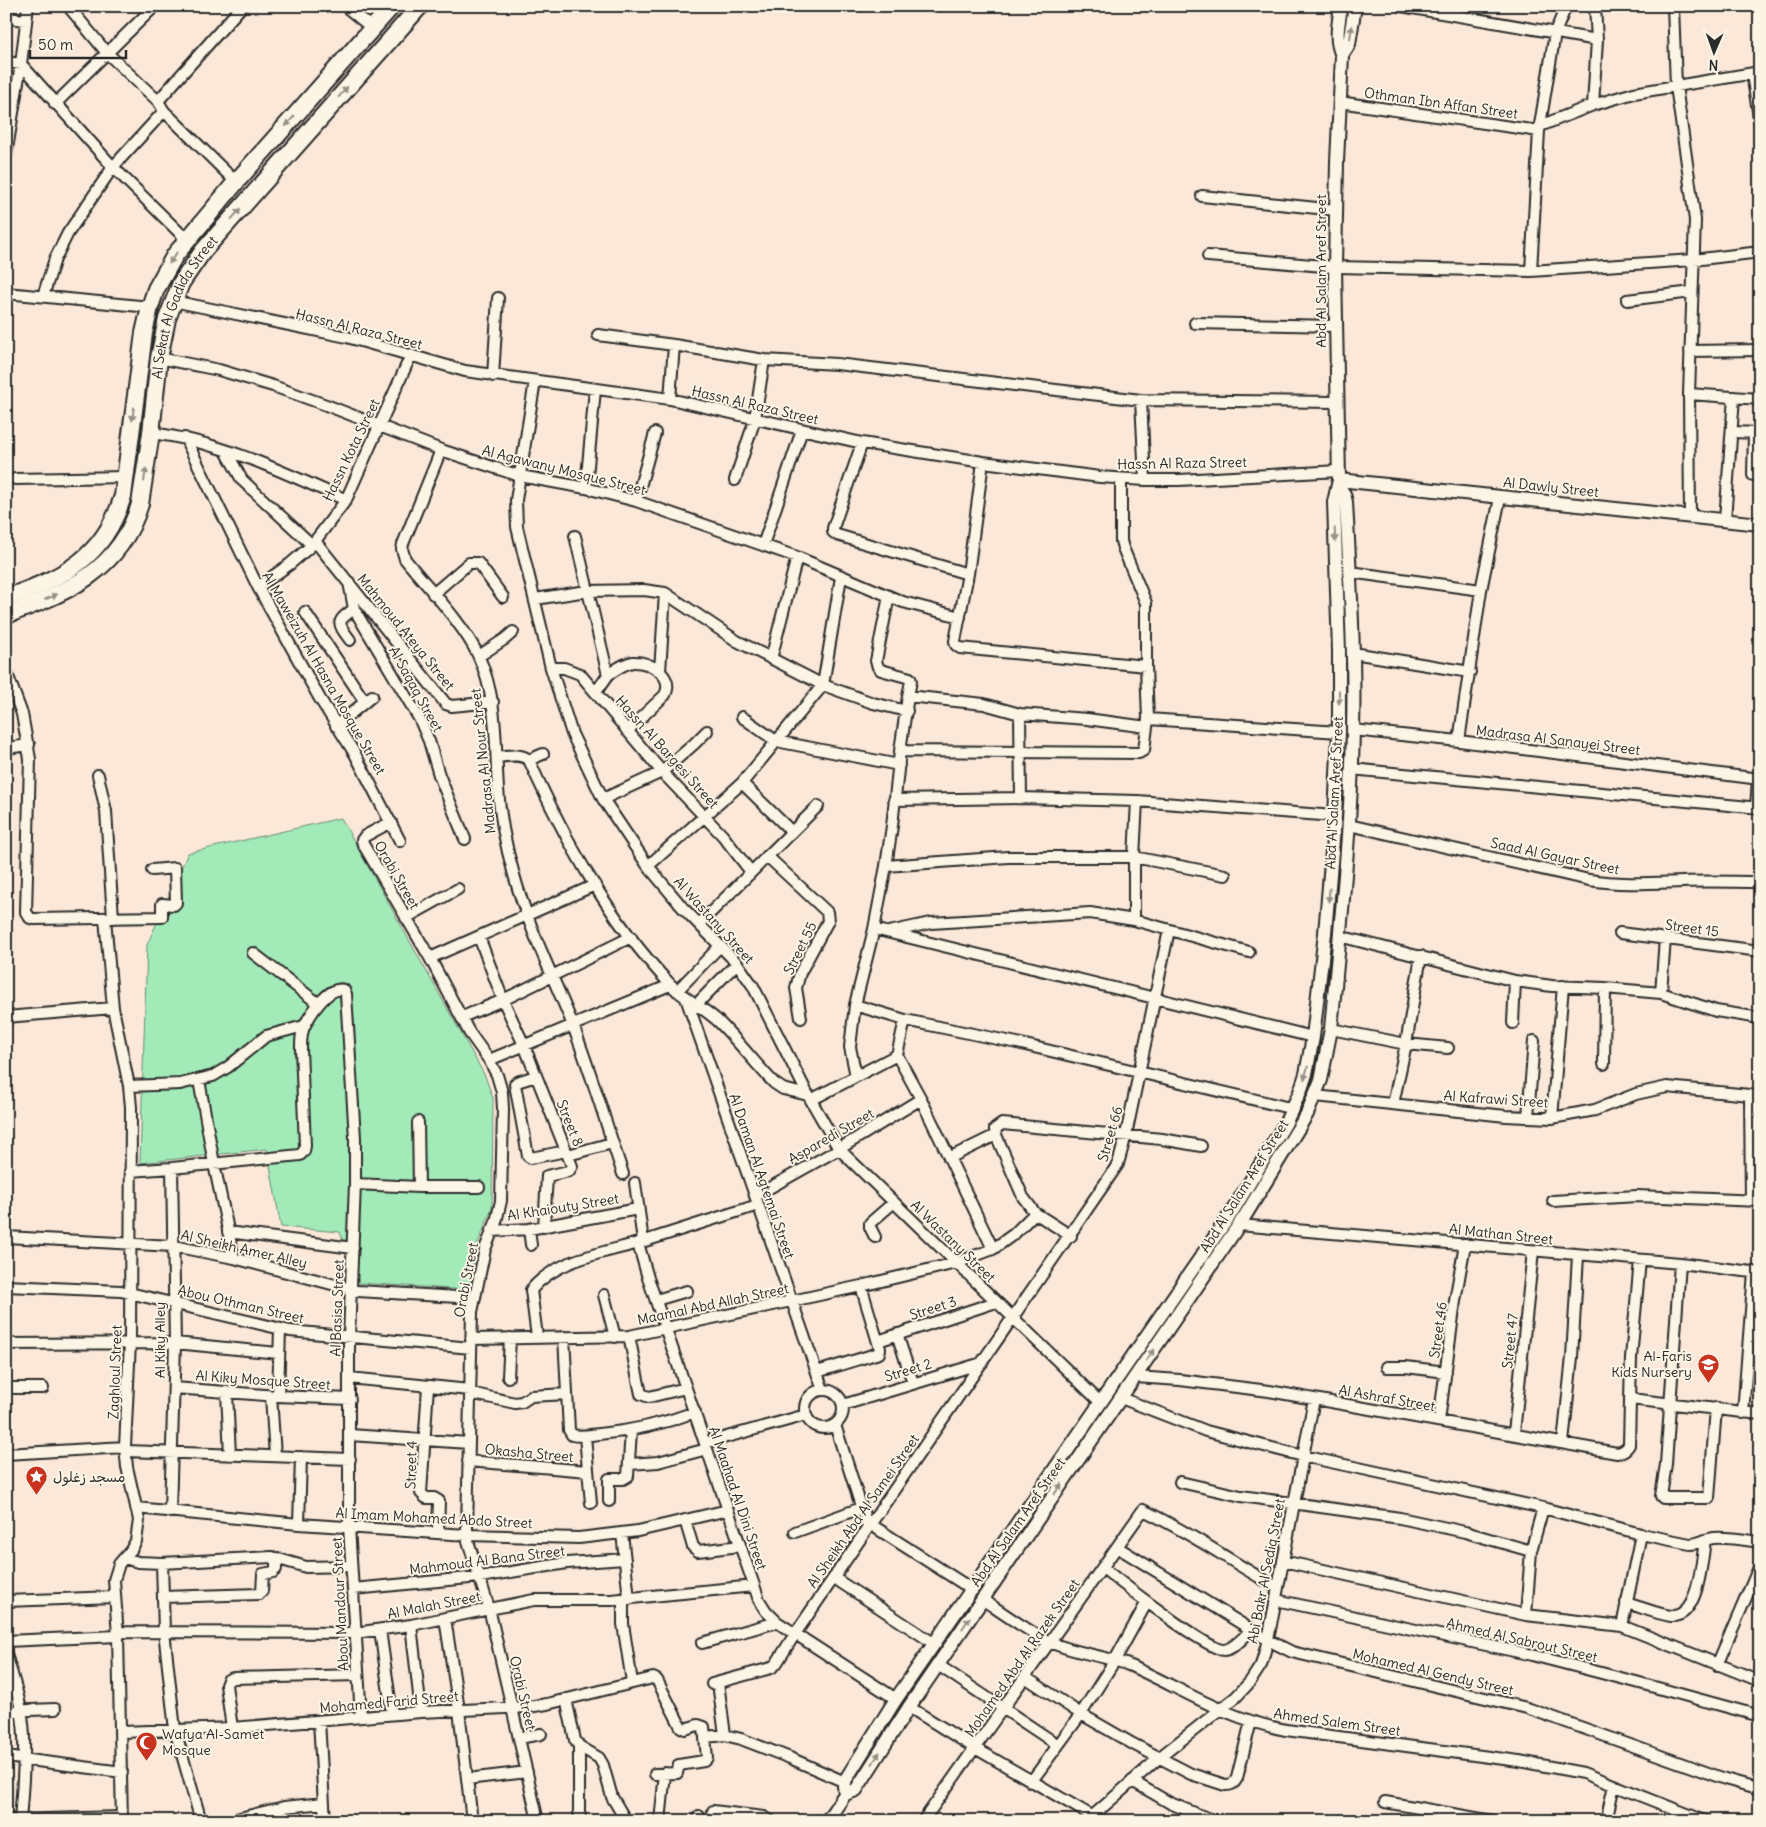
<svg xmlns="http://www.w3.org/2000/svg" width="1766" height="1827" font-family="Delius,'Playpen Sans Arabic',sans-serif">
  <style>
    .green { fill: #a2ebb9; stroke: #668b72 }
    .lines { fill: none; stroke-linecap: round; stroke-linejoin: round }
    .minor-casing { stroke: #2b2b2b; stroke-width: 14 }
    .tertiary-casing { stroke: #2b2b2b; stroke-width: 16 }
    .primary-casing { stroke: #2b2b2b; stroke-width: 20 }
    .minor { stroke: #fcf5e5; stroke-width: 10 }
    .tertiary { stroke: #fcf5e5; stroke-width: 12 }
    .primary { stroke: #fcf5e5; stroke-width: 16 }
    .oneway { fill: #949088 }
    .labels { text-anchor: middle; stroke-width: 4; stroke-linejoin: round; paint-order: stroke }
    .street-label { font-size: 14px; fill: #2b2b2b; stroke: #fcf5e5 }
    .poi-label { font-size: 14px; fill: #2b2b2b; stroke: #fcf5e5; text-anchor: start }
  </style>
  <rect width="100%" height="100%" fill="#fbe8d9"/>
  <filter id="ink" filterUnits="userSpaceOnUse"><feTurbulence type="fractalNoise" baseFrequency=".02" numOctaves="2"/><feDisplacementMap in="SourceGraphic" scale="10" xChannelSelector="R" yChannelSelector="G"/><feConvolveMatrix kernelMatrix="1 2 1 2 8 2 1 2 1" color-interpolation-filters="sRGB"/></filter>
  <g filter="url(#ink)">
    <path class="green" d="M341,818L485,1076L493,1098L492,1209L476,1248L469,1290L359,1283L340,1232L281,1227L267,1149L140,1163L147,945L188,853Z"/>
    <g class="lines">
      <defs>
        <path id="minor" d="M68,6L107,53L158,101L164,111L236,182
          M345,6L372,28
          M1401,6L1597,40
          M1673,6L1676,86L1695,220L1689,394L1690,516
          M6,18L26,20
          M6,62L21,64L113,167L187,240
          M1752,74L1760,124
          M158,101L242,6
          M1339,102L1539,131
          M55,104L155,6
          M1593,105L1597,40L1595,6
          M1540,126L1593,105L1634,93L1760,72
          M6,155L21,64L28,6
          M1202,196L1336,210
          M1208,256L1335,267L1531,271L1693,260L1760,252
          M1531,271L1539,131L1555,33L1566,6
          M6,293L150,307
          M43,296L55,259L68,233L113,167L164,111
          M1627,300L1692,292
          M173,301L347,337L465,371L670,399L862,443L983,462L1100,477L1145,480H1179L1339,471
          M1195,323L1336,326
          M598,335L674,345L764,360L837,364L1141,400L1337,402
          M1690,351L1760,350
          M159,358L219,370L273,386L326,405L441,450L520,476L586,488L636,501L797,557L903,602L960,617
          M493,376L498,298
          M535,381L516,500L517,527L551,668L572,734L603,799L648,866L683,908L737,963L753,986L808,1095L839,1149L1101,1403
          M1689,394L1760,399
          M670,399L674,345
          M1141,400L1145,480
          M1732,432L1759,433
          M151,433C219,441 284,472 346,500
          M185,438L258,587L320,699L355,754L400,841
          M862,443L833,528V532L837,535L968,574
          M441,450L403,544L402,549L405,559C429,589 462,622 478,655C498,698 495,744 498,789C500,818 506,847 514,875C528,926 552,974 572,1023C591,1072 606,1124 623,1174
          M226,451L242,480L312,545
          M983,462L968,574L955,641L956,645L960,648L1146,666
          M1753,475L1754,433
          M15,479L126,477
          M735,480L755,419L764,360
          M586,488L595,389
          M636,501L655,433
          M1725,520L1734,397
          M575,536L608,675L596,692
          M315,541L446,704L452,706L493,702
          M763,545L802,430
          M1350,572L1481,590
          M349,582L354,609L420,720L429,741L439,775L465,839
          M258,587L290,564L312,545L346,500L411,355
          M433,594L469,563H478L503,597
          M889,596L876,661L878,667L881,670L910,678L911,681L908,696
          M535,599L587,591L644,590L665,593L737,641L823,685L873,703L907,711
          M305,612L365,702
          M350,640C337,622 336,622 354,609
          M1353,653L1470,672
          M479,656L505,639L513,632
          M771,659L797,557
          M551,668H564L580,674L662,772L723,836L751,872
          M6,671L22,714L30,759L26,912L30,918L34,919L162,917V904L174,905L176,903L175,868L152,870
          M660,671L665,593
          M608,675C615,670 624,663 633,662C650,661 675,676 665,695L627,731
          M1020,714L1021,798
          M742,717L776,741L899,765
          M1148,719L1339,732
          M336,726L372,696
          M1147,727L1087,719L1020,714L984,704L908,696L900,751L892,826L886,866L874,929L855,1005L905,1020L1017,1043L1294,1109
          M1353,730L1459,741L1760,779
          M1459,741L1481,590L1500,498
          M6,748L29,745
          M900,751L1139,753L1144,750L1148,719L1146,666V603L1123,548L1121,541V479
          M497,757C507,756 521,753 529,760C565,840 609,920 670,984C684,999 703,1007 718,1021C738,1041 755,1063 774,1083L783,1089L808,1095
          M529,760L543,754
          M1351,769L1760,808
          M98,775L106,811L113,918
          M742,783L792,832
          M603,799L662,772L694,744L707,731
          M894,800L1021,798L1137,801L1335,816
          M1756,808L1758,779
          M391,822L365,836L362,840L363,844L430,958L469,1032L489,1060L497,1075L502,1092L503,1109L501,1201L496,1222L485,1249L472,1312L467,1529L468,1541L489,1608L538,1821
          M1349,825L1589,880C1621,885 1650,883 1682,882C1708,881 1734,882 1760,882
          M767,856L827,912L828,921L800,973L796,988L801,1018
          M648,866L742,783L823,685L841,577
          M886,866L1008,857H1134L1225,875
          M105,918L113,1008L129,1086L131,1107L130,1342L125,1447L127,1467L139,1520L136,1541L131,1550L119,1564L114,1580L118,1636L122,1821
          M406,918L458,889
          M1134,920V857L1137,801
          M699,924L818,806
          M874,929L1313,1037
          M889,932L931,923L1090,913L1134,920L1249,952
          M1620,933L1760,951
          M1339,936L1515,981L1552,986L1605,988L1661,993L1716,1011L1760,1018
          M479,937L503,1000L524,1045L572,1166L569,1171L547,1176L544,1227
          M253,953L319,1004
          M430,958L595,885
          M677,991L720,946
          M1661,993L1665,938
          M686,998L823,1390
          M855,1005L850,1047L856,1076
          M692,1009L737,963
          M6,1017L113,1008
          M462,1017L503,1000L631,937
          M905,1020L897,1055L921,1099L993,1249
          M1513,1023L1515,981
          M1331,1029L1406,1044L1448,1048
          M489,1060L670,985
          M1604,1064L1605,988
          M536,1076L517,1082L515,1084L528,1156L531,1158L566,1151
          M199,1080L214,1164L234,1258
          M129,1086L180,1084L213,1076L228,1067L266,1036L304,1026
          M1750,1095L1751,1200
          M1315,1096L1506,1116L1552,1118L1595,1110L1636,1094L1667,1087L1760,1096
          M811,1100L897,1055
          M1393,1104L1406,1044L1421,956
          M1528,1117L1534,1041
          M1552,1118L1563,986
          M418,1122L419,1187
          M568,1155L612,1143
          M949,1158L996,1135
          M130,1171L172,1168L300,1155L304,1151L305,1146L301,1049C301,1041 301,1032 305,1025C311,1013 329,985 344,990L346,994L355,1138V1184L349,1337V1527L361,1717
          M635,1183L643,1241
          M355,1184L419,1187H479
          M755,1196L839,1149L921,1099
          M1553,1201L1637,1196L1760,1201
          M1239,1225L1680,1263L1760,1273
          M529,1229L531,1245
          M491,1231L529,1229L638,1209
          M228,1232L353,1248
          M1071,1236L1035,1213L1023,1197L996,1135L995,1129L1002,1124L1162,1139L1201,1146
          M6,1237L173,1246L234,1258L358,1291L474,1298
          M875,1237L870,1227V1223L893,1203
          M638,1243L648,1278L759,1600L766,1611L777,1622L896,1699
          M1680,1263L1666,1464L1661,1496L1663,1498H1709L1716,1408
          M6,1286L121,1291L290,1331L471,1348
          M604,1295L615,1337
          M656,1300L687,1291
          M897,1334L913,1383
          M629,1336L641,1394L649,1397L686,1388
          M537,1337L531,1290C558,1257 607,1253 645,1241C683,1229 720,1217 758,1205
          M564,1337L569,1430L572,1435C581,1437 591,1435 599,1434C633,1431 663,1424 695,1412
          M471,1339L629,1336L861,1286L956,1263L993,1249L1014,1234L1035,1213
          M878,1341L996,1302
          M6,1344L175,1343L278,1353
          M1387,1367H1406L1446,1372
          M817,1372L879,1353L880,1349L861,1286
          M508,1377L510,1338
          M1135,1377L1180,1380L1269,1391L1617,1453C1623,1452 1626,1450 1629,1445L1631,1358L1640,1260
          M349,1378L470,1390
          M428,1386L421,1493L426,1498H434L439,1501L438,1533
          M6,1388H43
          M174,1388L278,1396L350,1399
          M805 1409a19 19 0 1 1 38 0a19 19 0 1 1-38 0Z
          M227,1393L230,1455
          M470,1393L515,1403L522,1402L531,1396L567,1394
          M271,1396L275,1456
          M278,1396L280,1329
          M1121,1398L1206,1431L1303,1456L1543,1508L1641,1534L1690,1544C1699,1544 1705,1539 1714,1538C1729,1537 1745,1540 1760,1542
          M1630,1399L1760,1414
          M843,1405L982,1363
          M1743,1413L1754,1272
          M1439,1421L1455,1301L1465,1244
          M835,1425L868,1528
          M1514,1433L1533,1251
          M350,1435L469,1443
          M585,1436L591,1503
          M705,1443L806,1415
          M1563,1443L1572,1357L1578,1256
          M126,1451L350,1459
          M6,1454L125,1447
          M468,1461L588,1471
          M630,1464L658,1462L707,1449
          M1180,1482L1241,1496L1400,1518L1465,1532L1531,1551
          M609,1501V1479H623L628,1476L631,1431
          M136,1508L299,1524L467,1535L579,1538L638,1531L728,1510
          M170,1512L175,1343L172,1168
          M685,1520L693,1547L698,1551L740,1546
          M299,1524L301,1457
          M870,1524L973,1590
          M795,1532L861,1508
          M622,1533L629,1599
          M1117,1547L1268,1640L1292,1652L1527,1708L1725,1779L1760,1789
          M124,1558L138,1562L162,1563L272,1557L306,1567L351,1566
          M1283,1561L1526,1615L1622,1626L1760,1681
          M162,1563L164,1631L175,1730L201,1821
          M1103,1568C1119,1581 1209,1651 1224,1650C1234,1649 1244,1637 1251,1630
          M834,1578L935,1644
          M353,1589L480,1577L567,1563L625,1559
          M163,1597L259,1594L262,1591L263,1574L273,1572L276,1569V1558
          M623,1599V1624L632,1682
          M982,1599C1003,1613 1029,1632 1050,1642C1076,1654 1105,1655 1131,1666C1184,1690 1227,1719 1286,1730L1519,1761L1583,1773L1705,1821
          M1276,1600L1528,1654L1636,1682L1760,1716
          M6,1601L115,1597
          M1626,1603C1641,1607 1657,1614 1671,1616C1699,1618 1702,1559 1705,1540
          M1526,1615L1531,1551L1543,1508
          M445,1618L459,1710L472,1821
          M411,1625L421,1712
          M1622,1626L1641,1534
          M380,1630L392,1714
          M118,1632L355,1633L411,1625L534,1600H611L754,1586
          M6,1641L118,1636
          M702,1643L777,1622
          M6,1654C14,1681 23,1708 24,1736C25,1764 22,1793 20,1821
          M938,1665L1058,1745
          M1717,1665L1760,1565
          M1025,1677L1081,1714L1133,1744L1191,1774L1225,1785C1231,1785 1234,1784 1237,1778L1251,1721
          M718,1683L725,1735
          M712,1684L771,1668L776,1664L795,1634L1110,1176L1118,1164L1126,1135L1169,930
          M566,1699L575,1740L579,1746L599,1758L603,1765L612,1797L626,1821
          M909,1707L975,1748L1092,1816
          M6,1711L55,1709
          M319,1721L325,1821
          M232,1728L226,1685L228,1680L233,1678L358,1675
          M121,1732L232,1728L421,1712L528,1707L547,1704L653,1678L657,1680L681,1727L685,1729L698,1725L704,1727L707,1758L704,1761L679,1765L677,1773L655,1774
          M705,1737L725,1735L741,1739L790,1758L845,1782
          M519,1738L541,1734
          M579,1746V1812L581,1821
          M6,1757L122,1772
          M467,1779L527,1772
          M1132,1781L1170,1803L1214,1821
          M1031,1782L1081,1714L1115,1660L1147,1602
          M1385,1802L1493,1821
          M713,1811L764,1817L771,1821
          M6,1820L122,1817
          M228,1821L284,1807L324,1803
          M660,1821L665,1773
          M698,1821L699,1816
          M923,1821L1143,1510C1190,1532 1233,1563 1278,1588
          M1087,1821L1160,1757L1236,1697L1250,1682L1261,1665L1268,1640L1314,1399
          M1184,1821L1187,1811
          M1606,1821L1614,1785"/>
        <path id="tertiary" d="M1342,55L1349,44L1355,6
          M1339,480L1760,524
          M845,1794L856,1790L909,1707L1243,1219L1307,1114L1321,1080L1331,1029C1340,930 1351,830 1353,730C1355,654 1350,578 1346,502L1344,494L1339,487
          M827,1821L845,1794L844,1786L846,1779L896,1699L1232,1212L1285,1124L1300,1092L1306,1074L1313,1037L1325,933L1335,816L1339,732V651L1334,502L1339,480L1335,267L1337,162L1342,55C1334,40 1339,22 1341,6"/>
        <g id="primary">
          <path d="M6,598C64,577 104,558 123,496L144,333L150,307L156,289L175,255L236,182L392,6"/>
          <path id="s1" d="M6,615C68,592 120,571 140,504L151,433L159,358L167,319L181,283L203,251L420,6"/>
        </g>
      </defs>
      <use href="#minor" class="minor-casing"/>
      <use href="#tertiary" class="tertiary-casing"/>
      <use href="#primary" class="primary-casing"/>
      <use href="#minor" class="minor"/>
      <use href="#tertiary" class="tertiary"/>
      <use href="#primary" class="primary"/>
    </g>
    <defs><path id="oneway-solid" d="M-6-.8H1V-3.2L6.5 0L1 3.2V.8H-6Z" transform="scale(1.25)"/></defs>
    <g class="oneway">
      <use href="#oneway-solid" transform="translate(1351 32) rotate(-82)"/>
      <use href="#oneway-solid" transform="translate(343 92) rotate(-49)"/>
      <use href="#oneway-solid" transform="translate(290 121) rotate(131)"/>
      <use href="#oneway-solid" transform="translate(236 214) rotate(-49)"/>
      <use href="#oneway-solid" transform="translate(173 258) rotate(124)"/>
      <use href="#oneway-solid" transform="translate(133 414) rotate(97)"/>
      <use href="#oneway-solid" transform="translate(145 475) rotate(-82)"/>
      <use href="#oneway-solid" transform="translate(1335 535) rotate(88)"/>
      <use href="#oneway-solid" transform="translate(51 597) rotate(-23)"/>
      <use href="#oneway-solid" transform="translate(1339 697) rotate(90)"/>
      <use href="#oneway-solid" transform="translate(1329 895) rotate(95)"/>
      <use href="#oneway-solid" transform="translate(1306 1073) rotate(105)"/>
      <use href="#oneway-solid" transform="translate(1150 1355) rotate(-56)"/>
      <use href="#oneway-solid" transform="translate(1058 1489) rotate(-55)"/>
      <use href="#oneway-solid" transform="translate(966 1623) rotate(-56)"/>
      <use href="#oneway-solid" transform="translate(876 1758) rotate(-58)"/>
    </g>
  </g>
  <defs>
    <symbol id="school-pin" viewBox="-11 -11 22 30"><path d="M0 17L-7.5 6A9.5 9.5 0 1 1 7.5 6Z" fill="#c8321e" stroke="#fcf5e5"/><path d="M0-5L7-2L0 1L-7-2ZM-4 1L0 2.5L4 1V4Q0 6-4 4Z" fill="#fff"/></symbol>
    <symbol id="sight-pin" viewBox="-11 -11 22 30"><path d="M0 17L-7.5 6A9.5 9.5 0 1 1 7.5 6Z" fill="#c8321e" stroke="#fcf5e5"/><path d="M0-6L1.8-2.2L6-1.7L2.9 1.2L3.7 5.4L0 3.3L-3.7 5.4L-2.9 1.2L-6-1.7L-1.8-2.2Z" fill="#fff"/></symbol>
    <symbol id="mosque-pin" viewBox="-11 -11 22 30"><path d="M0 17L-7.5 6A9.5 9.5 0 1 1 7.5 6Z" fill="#c8321e" stroke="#fcf5e5"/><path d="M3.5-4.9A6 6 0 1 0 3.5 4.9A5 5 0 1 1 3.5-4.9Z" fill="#fff"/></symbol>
  </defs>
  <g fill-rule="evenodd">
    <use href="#school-pin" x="1696" y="1352" width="25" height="34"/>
    <use href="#sight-pin" x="24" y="1464" width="25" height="34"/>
    <use href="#mosque-pin" x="134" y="1730" width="25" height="34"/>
  </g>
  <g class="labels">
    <g class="street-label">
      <text transform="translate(1441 103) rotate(8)" y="5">Othman Ibn Affan Street</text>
      <text transform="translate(1321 271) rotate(-90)" y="5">Abd Al Salam Aref Street</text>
      <text dy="5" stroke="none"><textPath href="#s1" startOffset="386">Al Sekat Al Gadida Street</textPath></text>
      <text transform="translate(359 329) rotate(14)" y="5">Hassn Al Raza Street</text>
      <text transform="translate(755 405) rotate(13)" y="5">Hassn Al Raza Street</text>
      <text transform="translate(351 450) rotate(-64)" y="5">Hassn Kota Street</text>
      <text transform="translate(1182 463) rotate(-1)" y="5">Hassn Al Raza Street</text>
      <text transform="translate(564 470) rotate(14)" y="5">Al Agawany Mosque Street</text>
      <text transform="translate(1551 487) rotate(6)" y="5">Al Dawly Street</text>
      <text transform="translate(406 632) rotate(51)" y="5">Mahmoud Ateya Street</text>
      <text transform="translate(324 673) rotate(60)" y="5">Al Maweizuh Al Hasna Mosque Street</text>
      <text transform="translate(416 689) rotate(61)" y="5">Al Saqaq Street</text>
      <text transform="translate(1558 740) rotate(7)" y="5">Madrasa Al Sanayei Street</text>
      <text transform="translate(667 752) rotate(48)" y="5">Hassn Al Bargesi Street</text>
      <text transform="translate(483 761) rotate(-96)" y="5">Madrasa Al Nour Street</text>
      <text transform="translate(1334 793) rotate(-87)" y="5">Abd Al Salam Aref Street</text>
      <text transform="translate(1555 856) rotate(12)" y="5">Saad Al Gayar Street</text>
      <text transform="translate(397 875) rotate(60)" y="5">Orabi Street</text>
      <text transform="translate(714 920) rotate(48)" y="5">Al Wastany Street</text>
      <text transform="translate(1692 928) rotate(8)" y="5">Street 15</text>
      <text transform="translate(800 948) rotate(-64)" y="5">Street 55</text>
      <text transform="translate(1496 1099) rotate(4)" y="5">Al Kafrawi Street</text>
      <text transform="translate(570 1123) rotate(68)" y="5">Street 8</text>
      <text transform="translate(1110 1134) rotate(-74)" y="5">Street 66</text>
      <text transform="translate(831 1136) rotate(-30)" y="5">Asparedi Street</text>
      <text transform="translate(762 1176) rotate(71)" y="5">Al Daman Al Agtemai Street</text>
      <text transform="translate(1244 1186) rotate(-58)" y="5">Abd Al Salam Aref Street</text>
      <text transform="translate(563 1207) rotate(-9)" y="5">Al Khaiouty Street</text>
      <text transform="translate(1501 1234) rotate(6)" y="5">Al Mathan Street</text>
      <text transform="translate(953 1241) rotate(44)" y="5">Al Wastany Street</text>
      <text transform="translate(244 1249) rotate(13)" y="5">Al Sheikh Amer Alley</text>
      <text transform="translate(466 1280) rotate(-79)" y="5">Orabi Street</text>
      <text transform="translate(241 1304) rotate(13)" y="5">Abou Othman Street</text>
      <text transform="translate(713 1304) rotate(-12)" y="5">Maamal Abd Allah Street</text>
      <text transform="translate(337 1308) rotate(-88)" y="5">Al Basisa Street</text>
      <text transform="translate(933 1308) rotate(-18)" y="5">Street 3</text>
      <text transform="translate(1438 1330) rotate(-82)" y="5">Street 46</text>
      <text transform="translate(160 1340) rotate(-90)" y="5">Al Kiky Alley</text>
      <text transform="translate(1510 1341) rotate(-84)" y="5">Street 47</text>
      <text transform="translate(908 1370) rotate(-17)" y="5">Street 2</text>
      <text transform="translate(115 1372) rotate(-88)" y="5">Zaghloul Street</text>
      <text transform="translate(263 1380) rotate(4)" y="5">Al Kiky Mosque Street</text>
      <text transform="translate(1387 1398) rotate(10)" y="5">Al Ashraf Street</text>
      <text transform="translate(529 1453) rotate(5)" y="5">Okasha Street</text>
      <text transform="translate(411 1465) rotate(-88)" y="5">Street 4</text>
      <text transform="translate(738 1498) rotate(71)" y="5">Al Maahad Al Dini Street</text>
      <text transform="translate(863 1511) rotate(-55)" y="5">Al Sheikh Abd Al Samei Street</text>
      <text transform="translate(434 1518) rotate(3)" y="5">Al Imam Mohamed Abdo Street</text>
      <text transform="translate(1018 1522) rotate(-55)" y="5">Abd Al Salam Aref Street</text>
      <text transform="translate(487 1560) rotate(-7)" y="5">Mahmoud Al Bana Street</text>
      <text transform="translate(1266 1571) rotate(-79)" y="5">Abi Bakr Al Sediq Street</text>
      <text transform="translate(340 1604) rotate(-93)" y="5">Abou Mandour Street</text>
      <text transform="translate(434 1605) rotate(-11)" y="5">Al Malah Street</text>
      <text transform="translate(1522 1640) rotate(13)" y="5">Ahmed Al Sabrout Street</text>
      <text transform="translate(1022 1658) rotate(-55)" y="5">Mohamed Abd Al Razek Street</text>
      <text transform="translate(1433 1672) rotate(13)" y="5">Mohamed Al Gendy Street</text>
      <text transform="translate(523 1693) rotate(77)" y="5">Orabi Street</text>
      <text transform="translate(389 1702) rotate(-5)" y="5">Mohamed Farid Street</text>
      <text transform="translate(1337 1722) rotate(8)" y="5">Ahmed Salem Street</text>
    </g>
    <g class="poi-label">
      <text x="1692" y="1361" text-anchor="end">Al-Faris<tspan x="1692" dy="16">Kids Nursery</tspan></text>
      <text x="53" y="1482">مسجد زغلول</text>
      <text x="162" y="1739">Wafya Al-Samet<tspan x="162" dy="16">Mosque</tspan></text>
    </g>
  </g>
  <rect width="1766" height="1827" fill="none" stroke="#fcf5e5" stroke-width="25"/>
  <rect x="12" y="12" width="1741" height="1802" fill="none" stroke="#2b2b2b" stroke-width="2" filter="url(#ink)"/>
  <g transform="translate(1714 52) rotate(182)" stroke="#fcf5e5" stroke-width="4" paint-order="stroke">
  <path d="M0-4L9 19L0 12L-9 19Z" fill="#2b2b2b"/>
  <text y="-8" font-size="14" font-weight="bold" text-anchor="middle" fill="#2b2b2b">N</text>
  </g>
  <path d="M30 50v8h96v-8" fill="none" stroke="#2b2b2b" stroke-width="2.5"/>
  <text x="38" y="50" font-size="15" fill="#2b2b2b" stroke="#fcf5e5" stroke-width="4" paint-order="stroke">50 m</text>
</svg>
